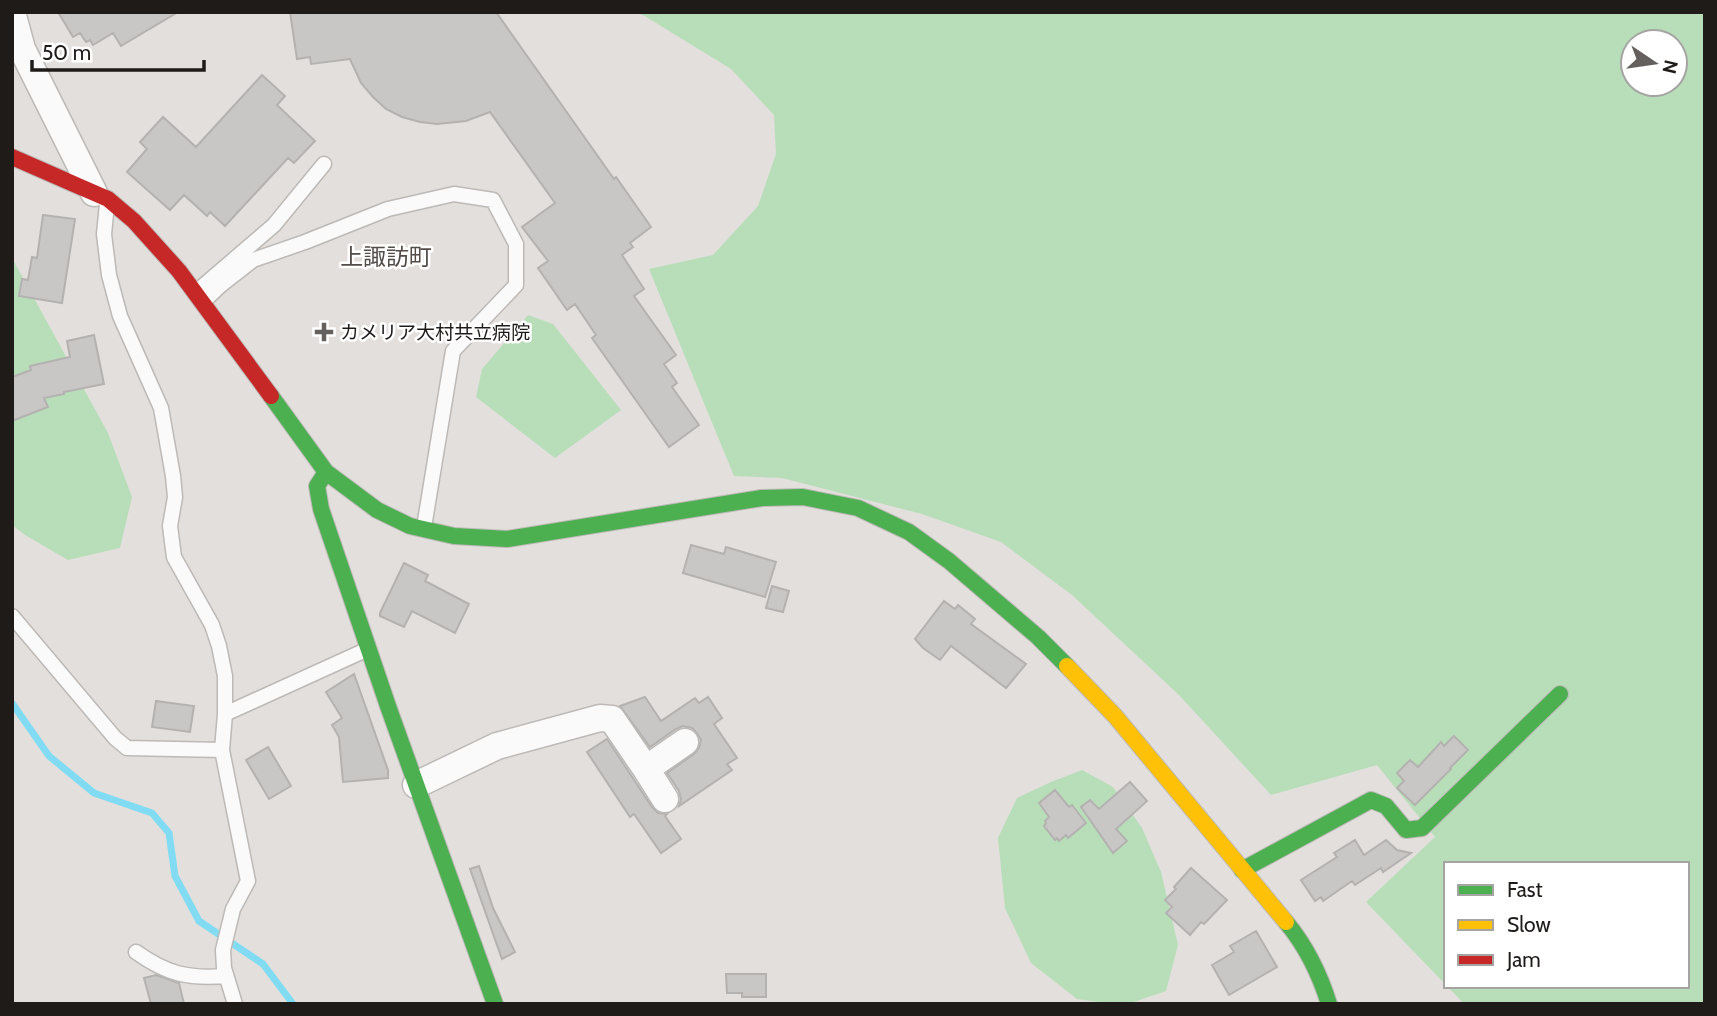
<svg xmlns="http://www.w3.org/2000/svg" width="1717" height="1016" font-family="Cabin,'Noto Sans JP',sans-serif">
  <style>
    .green { fill: #b8deb9; fill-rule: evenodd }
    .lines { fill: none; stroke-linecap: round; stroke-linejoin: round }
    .stream { stroke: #81dcf3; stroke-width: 7 }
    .building { fill: #c9c7c5; stroke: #b4b2b0; stroke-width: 2 }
    .lane-casing { stroke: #bcb9b7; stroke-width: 17 }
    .street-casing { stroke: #bcb9b7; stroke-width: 29 }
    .fast-casing { stroke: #bcb9b7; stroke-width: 18 }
    .slow-casing { stroke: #bcb9b7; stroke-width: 18 }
    .jam-casing { stroke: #bcb9b7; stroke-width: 18 }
    .lane { stroke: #fbfafa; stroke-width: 14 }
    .street { stroke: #fbfafa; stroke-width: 26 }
    .fast { stroke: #4caf50; stroke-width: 16 }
    .slow { stroke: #ffc107; stroke-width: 16 }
    .jam { stroke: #c62828; stroke-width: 16 }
    .poi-dot { fill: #63605d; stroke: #fff; stroke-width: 2.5 }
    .labels { text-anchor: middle; stroke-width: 5; stroke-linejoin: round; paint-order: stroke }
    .poi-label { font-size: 19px; fill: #1e1b19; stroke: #fff; text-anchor: start }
    .quarter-label { font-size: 23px; fill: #534d49; stroke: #fff }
  </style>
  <rect width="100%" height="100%" fill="#e2dfdc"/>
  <path class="green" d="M633,12H1705V1004H1464L1447,986H1687V864H1446V985L1366,902L1435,837L1377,765L1271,795L1179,695L1072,595L1001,542L922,514L782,478L734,476L649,269L713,255L758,206L776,154L774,115L731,69L643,15ZM1633,42H1675V84H1633Z
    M12,258L108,433L132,497L120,548L68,560L25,535L12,525Z
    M528,315L553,324L621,410L555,458L476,397L482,369Z
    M1082,770L1113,787L1142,828L1161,872L1178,945L1166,991L1128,1004H1113L1077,999L1031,963L1005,908L998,838L1017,798L1051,782Z"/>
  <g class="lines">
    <path class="stream" d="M12,703L49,756L94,793L152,813L169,833L175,876L199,921L263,964L293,1004"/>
  </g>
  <path class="building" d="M58,12H178L121,46L113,33L93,45L90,40L86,42L80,33L73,37Z
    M290,12H496L614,179L616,177L651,227L630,243L633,247L622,255L644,289L634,296L676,355L664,364L677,383L672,387L699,425L669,447L592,338L596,335L575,304L567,310L538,268L548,261L522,227L555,203L490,112L466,121L437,124L420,122L402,117L386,109L373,97L361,83L350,59L311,64L310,57L297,59Z
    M262,75L285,96L277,105L315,141L294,163L288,158L225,226L210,212L207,216L184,195L170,210L127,172L147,149L140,142L163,117L196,147Z
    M43,215L75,219L62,303L19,296L22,279L28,280L32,257L37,258Z
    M94,335L104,384L64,392V394L44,398L48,407L12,421V377L31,370L30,366L70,357L67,341Z
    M691,545L724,554L726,547L776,562L765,597L683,573Z
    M404,563L428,575L425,581L469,604L455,633L412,611L404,627L380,616V613Z
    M772,586L789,591L783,612L766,608Z
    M944,601L955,609L958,605L975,619L971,624L1026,664L1006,688L951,646L940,660L923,648L915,639Z
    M354,674L388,770V778L343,782L339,737L332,725L342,718L326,692Z
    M645,697L661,721L695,698L699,703L708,697L722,718L714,724L737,758L727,764L732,770L679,806L681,799L679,791L667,773L694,754L699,748L701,740L697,733L692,728L683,726L676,729L650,747L620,706Z
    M156,701L194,706L190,732L152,727Z
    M1454,736L1468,750L1450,768L1451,769L1415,805L1397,788L1404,781L1397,773L1410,760L1418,767L1441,742L1444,746Z
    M607,739L652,807L658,813L667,814L665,816L681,839L661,853L634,814L630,817L587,752Z
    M268,747L291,786L269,799L246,760Z
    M1130,782L1147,801L1116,829L1127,841L1113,853L1081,807L1090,800L1099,809Z
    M1055,790L1069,807L1072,805L1086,823L1068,838L1066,835L1059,841L1057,838L1055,840L1044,826L1046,823L1045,821L1049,817L1039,803Z
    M1355,840L1364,855L1386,840L1397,850L1411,853L1383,872L1381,868L1355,885L1352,881L1323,901L1321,897L1315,901L1301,880L1337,857L1334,853Z
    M479,866L493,908L515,952L502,959L470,869Z
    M1191,868L1227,900L1204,924L1201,922L1190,935L1166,913L1172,907L1165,900L1176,889L1174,887Z
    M1256,931L1277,967L1229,995L1212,965L1234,952L1230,946Z
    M726,974H766V997H742V993H727Z
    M156,975L179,983L184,1004H151L144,978Z"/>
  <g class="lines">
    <defs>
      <path id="lane" d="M107,204L104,234L109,275L120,316L161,408L173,476L175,497L170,526L174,557L212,625L219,646L225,676V714
        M196,292L274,225L324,164
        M204,301L221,285L253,260L305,242L388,209L454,194L493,200L516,244V285L453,351L424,527
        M12,616L115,738L127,748L222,750L225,714L368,649
        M222,750L248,881L233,909L223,950L224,968L235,1004
        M136,952C167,974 188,979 226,976"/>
      <path id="street" d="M12,12L22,49L94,193
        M646,769L665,799
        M416,785L497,746L600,718L612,719L646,769L685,742"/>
      <path id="fast" d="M271,396L326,472L377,510L410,526L454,536L507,539L762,498L803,497L858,508L909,532L949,561L1038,637L1067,666
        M326,472L317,486L321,509L389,709L495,1004
        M1242,870L1371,800L1386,806L1406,830L1422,828L1560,694
        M1286,922C1306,946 1320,975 1329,1004"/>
      <path id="slow" d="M1067,666L1115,716L1286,922"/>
      <path id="jam" d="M12,157L108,199L134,221L179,271L271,396"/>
    </defs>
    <use href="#lane" class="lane-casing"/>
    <use href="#street" class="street-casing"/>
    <use href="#fast" class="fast-casing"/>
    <use href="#slow" class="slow-casing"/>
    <use href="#jam" class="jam-casing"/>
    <use href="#lane" class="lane"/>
    <use href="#street" class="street"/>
    <use href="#fast" class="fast"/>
    <use href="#slow" class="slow"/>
    <use href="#jam" class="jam"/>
  </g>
  <path class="poi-dot" d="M320.5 321.5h7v7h7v7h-7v7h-7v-7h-7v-7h7z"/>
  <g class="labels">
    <g class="poi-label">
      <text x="340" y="339">カメリア大村共立病院</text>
    </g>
    <g class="quarter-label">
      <text x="386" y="265">上諏訪町</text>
    </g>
  </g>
  <rect width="1717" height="1016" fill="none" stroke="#1e1b19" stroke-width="28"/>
  <rect x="1444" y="862" width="245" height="126" fill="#ffffff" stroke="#a5a4a3" stroke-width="2"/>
  <rect x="1458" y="885" width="35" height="10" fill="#4caf50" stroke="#a5a4a3" stroke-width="2"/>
  <text x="1507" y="897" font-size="21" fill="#1e1b19">Fast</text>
  <rect x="1458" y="920" width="35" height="10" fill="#ffc107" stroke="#a5a4a3" stroke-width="2"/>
  <text x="1507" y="932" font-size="21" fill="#1e1b19">Slow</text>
  <rect x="1458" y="955" width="35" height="10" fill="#c62828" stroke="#a5a4a3" stroke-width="2"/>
  <text x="1507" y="967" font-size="21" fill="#1e1b19">Jam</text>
  <g transform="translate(1654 63) rotate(103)"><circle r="33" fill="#ffffff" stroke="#a5a4a3" stroke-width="2"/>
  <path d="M0-5L12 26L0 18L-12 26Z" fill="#63605d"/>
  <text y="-10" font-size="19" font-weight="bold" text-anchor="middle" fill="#1e1b19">N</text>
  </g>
  <path d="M32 60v10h172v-10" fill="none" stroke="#1e1b19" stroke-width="3.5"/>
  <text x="42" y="60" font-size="21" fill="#1e1b19" stroke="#ffffff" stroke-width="5" paint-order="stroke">50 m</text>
</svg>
